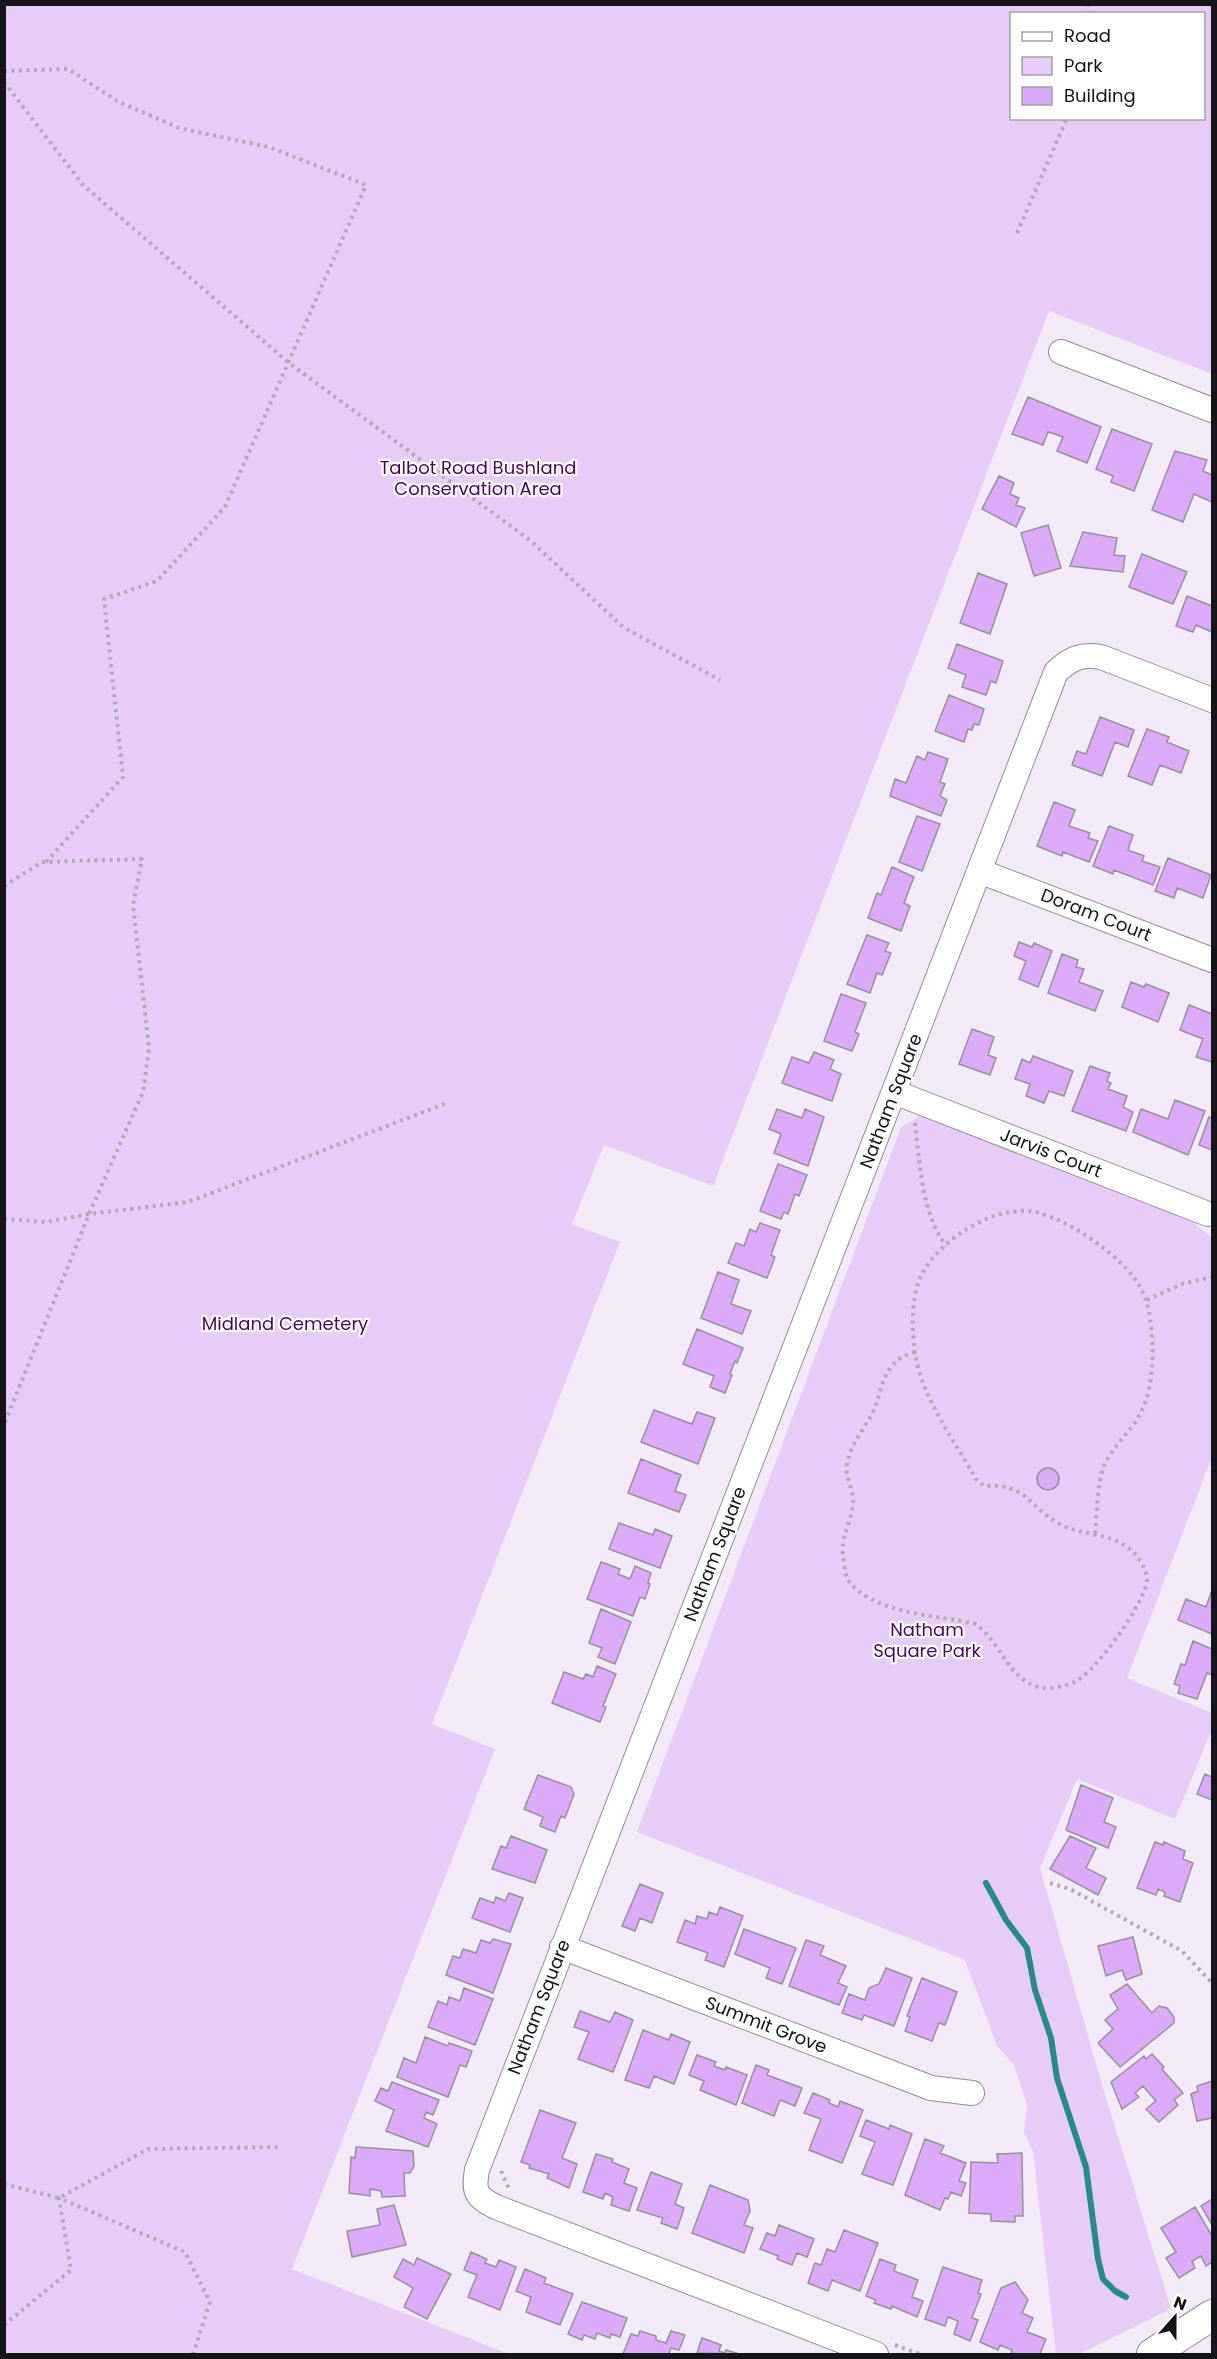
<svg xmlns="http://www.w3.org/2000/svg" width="1217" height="2359" font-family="Poppins,sans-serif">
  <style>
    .green { fill: #e7ccf8; fill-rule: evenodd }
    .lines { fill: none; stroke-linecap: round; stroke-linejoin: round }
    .stream { stroke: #248c85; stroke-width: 6 }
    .building { fill: #dbaaf8; stroke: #97909b; stroke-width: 1.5 }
    .minor-casing { stroke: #938c97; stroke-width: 26 }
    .tertiary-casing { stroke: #938c97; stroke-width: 32 }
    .path { stroke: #afaab4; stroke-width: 4; stroke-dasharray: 3 4.5; stroke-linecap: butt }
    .minor { stroke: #fff; stroke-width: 24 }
    .tertiary { stroke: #fff; stroke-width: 30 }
    .labels { text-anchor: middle; stroke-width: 4.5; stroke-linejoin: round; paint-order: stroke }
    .park-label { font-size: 18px; fill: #490564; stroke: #fff }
    .street-label { font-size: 18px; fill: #161418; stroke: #fff }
  </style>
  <rect width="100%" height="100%" fill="#f2ebf7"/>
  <path class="green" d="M5,4L1212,5V374L1049,311L713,1186L604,1145L572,1224L620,1242L432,1724L495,1749L292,2269L509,2354H5ZM1012,14H1204V118H1012Z
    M925,1113L1176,1208L1212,1238V1457L1127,1678L1212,1713V1729L1175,1819L1077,1779L1040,1868L1102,2085L1171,2309L1079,2354H1056L1033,2152L1024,2132L1027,2104L1014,2065L997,2046L965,1960L637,1832L901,1127Z"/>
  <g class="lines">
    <path class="stream" d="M986,1883L1006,1920L1027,1948L1035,1990L1051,2038L1057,2078L1086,2167L1098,2259L1103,2279L1115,2291L1126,2297"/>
  </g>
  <path class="building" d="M1028,397L1101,427L1087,463L1057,451L1063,437L1055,434L1048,432L1043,445L1012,434Z
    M1112,429L1152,444L1134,491L1111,482L1113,476L1096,469Z
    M1175,451L1207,460L1203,471L1212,475V502L1194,494L1183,522L1152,510Z
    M999,476L1014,483L1010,494L1019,498L1016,505L1025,508L1016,527L982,509Z
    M1048,525L1061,568L1034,576L1021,533Z
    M1083,532L1117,538L1114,555L1125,556L1123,572L1070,566Z
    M1142,554L1187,572L1173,604L1129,587Z
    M978,573L1007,584L990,634L960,623Z
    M1187,596L1212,606V632L1196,625L1193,632L1176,626Z
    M957,644L1003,661L996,683L991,681L986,695L962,687L966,675L948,668Z
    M949,695L984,709L979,725L974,724L972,730L968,729L964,742L935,731Z
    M1100,717L1134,730L1128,747L1115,742L1102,776L1072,765L1077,751L1086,754Z
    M1147,729L1169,737L1167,742L1189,751L1181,773L1160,765L1152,785L1128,776Z
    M928,752L948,759L940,782L945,784L940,796L947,800L941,816L890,796L895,779L906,783L917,756L925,760Z
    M1054,802L1075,810L1069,826L1090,833L1088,838L1098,841L1089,862L1063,852L1062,856L1037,846Z
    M917,816L940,824L922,871L899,862Z
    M1109,826L1133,835L1128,850L1144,856L1142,861L1160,867L1153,885L1114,870L1113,874L1093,866Z
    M1168,858L1211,875L1203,898L1177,888L1174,898L1155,891Z
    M892,867L914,877L904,903L910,906L901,931L868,918L877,893L881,895Z
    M867,935L889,943L885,951L891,953L882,975L877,973L870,993L847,984Z
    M1019,942L1032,947L1034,943L1052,951L1038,987L1019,979L1026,961L1014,956Z
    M1062,954L1078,960L1076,967L1084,969L1079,982L1103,991L1095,1011L1048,993Z
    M1131,982L1144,987L1146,984L1169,993L1158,1022L1122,1007Z
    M841,994L866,1003L855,1032L859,1034L852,1051L824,1041Z
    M1189,1005L1212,1014V1062L1196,1057L1203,1039L1180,1030Z
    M972,1029L994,1037L988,1055L996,1058L990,1075L959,1064Z
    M814,1052L834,1060L830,1069L841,1074L832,1101L782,1083L792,1057L809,1063Z
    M1033,1056L1073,1071L1064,1096L1049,1091L1044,1103L1026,1096L1030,1084L1015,1079L1022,1059L1030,1063Z
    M1090,1066L1110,1073L1107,1081L1111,1083L1108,1089L1127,1096L1123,1107L1133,1112L1126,1131L1072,1111Z
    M1175,1100L1205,1111L1188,1155L1133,1132L1141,1109L1168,1119Z
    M777,1109L802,1118L805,1109L824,1117L808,1166L774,1153L781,1134L769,1129Z
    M1209,1117L1212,1118V1150L1199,1145Z
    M778,1164L807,1175L799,1196L795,1194L788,1214L784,1212L781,1219L760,1211Z
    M760,1223L780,1230L771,1255L775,1257L767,1278L728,1263L736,1243L744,1246L750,1229L756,1232Z
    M718,1272L739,1280L731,1304L751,1311L742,1334L701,1318Z
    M697,1329L743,1348L737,1363L735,1361L730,1374L732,1375L725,1393L710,1387L714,1376L683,1364Z
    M654,1410L692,1424L697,1412L715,1418L698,1464L641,1442Z
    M641,1459L681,1475L675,1491L686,1495L679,1512L628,1493Z
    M1037 1479a11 11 0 1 1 22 0a11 11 0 1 1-22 0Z
    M619,1523L653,1535L655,1529L672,1536L660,1568L609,1549Z
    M601,1562L620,1569L618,1574L630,1579L635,1566L651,1573L648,1583L650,1584L645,1599L640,1597L633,1616L587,1599Z
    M1212,1590V1634L1178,1620L1186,1599L1206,1607Z
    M601,1609L631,1622L615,1664L598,1657L602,1648L589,1643Z
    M1193,1641L1212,1649V1675L1207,1673L1197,1699L1178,1693L1180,1686L1174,1684L1181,1664L1185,1665Z
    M597,1666L616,1674L603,1706L606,1707L600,1722L552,1703L564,1672L583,1679L586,1674L593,1677Z
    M1205,1774L1212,1777V1800L1197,1794Z
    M538,1775L571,1787L574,1794L565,1818L561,1816L555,1832L540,1826L543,1817L524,1809Z
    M1081,1785L1113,1798L1104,1822L1116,1827L1108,1848L1066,1830Z
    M511,1836L547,1850L535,1883L492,1869L501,1846L506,1848Z
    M1070,1836L1096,1848L1086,1868L1106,1878L1098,1895L1050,1869Z
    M1155,1842L1163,1845L1164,1842L1185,1851L1183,1859L1193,1863L1180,1902L1164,1896L1165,1892L1158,1889L1156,1895L1137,1888Z
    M640,1884L663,1893L652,1923L640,1918L635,1931L622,1926Z
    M509,1893L523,1898L510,1932L472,1918L480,1898L494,1903L496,1897L505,1901Z
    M720,1907L743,1916L724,1967L705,1960L708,1953L677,1942L685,1920L695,1924L697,1916L707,1919L709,1912L717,1915Z
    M744,1929L796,1948L782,1984L766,1978L770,1968L735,1954Z
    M1133,1937L1142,1974L1126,1980L1122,1970L1106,1976L1098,1946Z
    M493,1939L511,1944L493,1993L446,1975L453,1956L460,1958L463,1949L476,1953L481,1940L490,1943Z
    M806,1940L824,1946L820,1955L846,1966L838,1983L847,1987L839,2005L789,1986Z
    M886,1968L912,1978L894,2026L864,2015L862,2020L842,2013L849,1994L865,2000L869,1988L879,1984Z
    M922,1978L957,1992L945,2025L939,2023L932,2041L905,2031L910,2017L907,2016Z
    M1127,1984L1152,2013L1159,2006L1167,2008L1174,2017V2023L1120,2067L1098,2043L1113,2029L1105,2020L1118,2009L1110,1995Z
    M464,1988L493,1999L475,2045L428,2027L438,2001L447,2005L449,1997L460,2001Z
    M580,2011L610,2022L615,2012L633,2020L613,2072L578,2059L589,2032L574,2027Z
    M643,2030L669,2040L671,2034L690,2042L674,2084L654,2076L649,2088L625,2080Z
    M425,2037L448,2046L449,2043L472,2051L466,2067L460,2065L448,2097L397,2077L404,2058L416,2063Z
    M1152,2054L1164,2067L1162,2069L1183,2093L1174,2100L1178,2105L1159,2122L1146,2109L1156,2101L1143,2086L1135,2093L1139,2097L1122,2109L1111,2082L1144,2056L1146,2059Z
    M697,2055L716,2062L714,2066L725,2070L726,2067L747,2075L736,2105L700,2090L704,2081L689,2075Z
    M756,2065L769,2070L767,2075L802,2088L795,2106L780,2100L774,2116L742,2103Z
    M1212,2081V2118L1197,2121L1191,2094L1198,2091L1197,2086Z
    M392,2082L439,2100L433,2115L426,2112L424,2118L437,2124L428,2147L386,2131L394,2110L375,2101L381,2088L388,2091Z
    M813,2093L830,2100L829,2103L838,2107L840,2101L863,2110L842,2163L809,2150L821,2119L804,2113Z
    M540,2110L576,2123L562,2158L577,2164L569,2188L547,2178L549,2174L529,2168L530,2165L521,2162Z
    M866,2120L889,2129L890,2125L912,2134L893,2185L862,2174L875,2142L860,2136Z
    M925,2139L944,2146L940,2153L966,2163L959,2181L966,2183L961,2196L951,2192L948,2199L945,2198L940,2210L905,2195Z
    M356,2147L413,2151L414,2166L410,2173H404L405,2196L382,2197L381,2191L370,2189V2196L349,2193L351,2157L355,2158Z
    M1022,2153L1023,2216H1015V2222L991,2221V2214L969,2213L971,2162L998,2163L997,2154Z
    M596,2154L613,2159L612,2162L629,2169L624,2183L637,2188L629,2211L611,2205L613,2197L605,2193L603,2199L583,2192Z
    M651,2172L682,2184L675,2204L684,2208L677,2229L661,2223L663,2218L637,2210Z
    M710,2185L748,2200L750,2211L744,2225L753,2228L744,2253L692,2233Z
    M1212,2199V2225L1201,2206Z
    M394,2205L406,2245L352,2257L347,2231L380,2225L377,2209Z
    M1195,2207L1212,2236V2262L1206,2266L1201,2256L1192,2261L1195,2268L1179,2278L1166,2258L1176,2252L1161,2228Z
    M779,2225L814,2239L807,2257L797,2253L792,2265L777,2259L778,2256L760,2249L767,2233L775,2236Z
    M844,2230L878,2243L860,2291L832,2280L828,2291L808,2283L815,2263L821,2265L827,2249L835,2252Z
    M471,2252L487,2259L485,2263L496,2267L499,2260L516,2267L500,2310L468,2297L477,2275L464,2270Z
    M417,2258L451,2274L427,2319L404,2307L413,2288L394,2277L403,2259L414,2265Z
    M880,2259L896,2265L894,2271L918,2280L912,2297L923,2301L917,2317L892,2306L891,2309L874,2303L876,2300L866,2296Z
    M943,2267L982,2280L978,2293L981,2294L972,2318L978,2320L970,2341L954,2334L958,2321L948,2317L945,2326L925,2319Z
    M525,2269L546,2278L544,2283L573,2294L560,2325L526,2312L531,2297L516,2291Z
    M1015,2282L1028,2300L1022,2313L1033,2318L1027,2332L1046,2339L1040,2354H1011L1012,2350L1000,2345L998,2350L980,2342L1001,2288Z
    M582,2302L627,2318L620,2337L611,2334L610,2338L597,2333L595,2339L584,2335L582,2340L568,2334Z
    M640,2331L656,2336V2340L666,2343L671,2331L685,2335L679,2350L671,2348L669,2354H623L631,2334L638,2336Z
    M702,2338L721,2345L719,2351L725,2353L726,2350L739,2354L697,2353Z"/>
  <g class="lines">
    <defs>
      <path id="minor" d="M1061,352L1212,410
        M979,871L1212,960
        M894,1092L1208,1214
        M562,1947L931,2088L972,2093
        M876,2354L496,2207C476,2197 473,2192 477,2170L1056,672C1071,658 1081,654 1101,657L1212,700"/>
      <path id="tertiary" d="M1152,2354L1212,2315"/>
    </defs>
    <use href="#minor" class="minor-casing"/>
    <use href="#tertiary" class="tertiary-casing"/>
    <path class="path" d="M1086,14L1088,4
      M4,71L68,69L117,101L179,128L269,147L366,185L225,507L157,581L104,599L123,777L46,862
      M4,82L83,185L289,363L531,541L623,627L720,680
      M1017,233L1067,118
      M4,886L42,862L142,859L133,905L149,1048L143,1092L89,1214L4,1425
      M915,1123C920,1164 921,1211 946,1246
      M4,1219L46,1222L89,1214L188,1202L447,1103
      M1147,1300L1182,1284L1212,1277
      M915,1352C906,1355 898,1358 892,1366C881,1379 880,1397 873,1412C864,1430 850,1444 847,1465C845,1479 855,1491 853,1505C850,1528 839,1536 844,1562C845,1568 845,1575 848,1580C872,1614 938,1615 975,1624C1001,1641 1006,1677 1038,1687C1050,1690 1068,1686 1078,1680C1098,1668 1145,1603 1147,1580C1147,1573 1143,1564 1139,1559C1119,1530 1082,1538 1058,1523C1027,1505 1026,1483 984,1486L976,1479C954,1440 922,1398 915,1353C912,1332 911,1301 919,1281C933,1244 988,1208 1028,1211C1059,1213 1116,1252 1134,1278C1144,1291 1148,1304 1150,1319C1155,1351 1154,1394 1136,1421C1126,1436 1111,1449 1104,1466C1097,1484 1097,1513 1095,1533
      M1050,1883L1070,1889L1182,1951L1212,1983
      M501,2171L509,2189
      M4,2184L59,2198L148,2149L278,2147
      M4,2325L71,2270L59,2198L185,2252L210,2302L193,2354
      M895,2345L920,2354"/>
    <use href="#minor" class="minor"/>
    <use href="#tertiary" class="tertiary"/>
  </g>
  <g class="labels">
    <g class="park-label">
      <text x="478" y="474">Talbot Road Bushland<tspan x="478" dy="21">Conservation Area</tspan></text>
      <text x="285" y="1330">Midland Cemetery</text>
      <text x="927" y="1636">Natham<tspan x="927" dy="21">Square Park</tspan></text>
    </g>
    <g class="street-label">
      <text transform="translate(1096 915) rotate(21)" y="6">Doram Court</text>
      <text transform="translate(891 1101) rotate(-69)" y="6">Natham Square</text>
      <text transform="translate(1051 1153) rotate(21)" y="6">Jarvis Court</text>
      <text transform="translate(715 1554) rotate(-69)" y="6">Natham Square</text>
      <text transform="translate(539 2007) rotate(-69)" y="6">Natham Square</text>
      <text transform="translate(766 2025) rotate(21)" y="6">Summit Grove</text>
    </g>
  </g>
  <rect width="1217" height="2359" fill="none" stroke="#161418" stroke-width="12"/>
  <rect x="1010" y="12" width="195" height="108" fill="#ffffff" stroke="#a2a1a3" stroke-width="1.5"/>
  <rect x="1022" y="32" width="30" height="9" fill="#ffffff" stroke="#a2a1a3" stroke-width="1.5"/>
  <text x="1064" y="42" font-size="18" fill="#161418">Road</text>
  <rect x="1022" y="57" width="30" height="18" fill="#e7ccf8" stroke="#a2a1a3" stroke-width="1.5"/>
  <text x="1064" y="72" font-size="18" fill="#161418">Park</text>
  <rect x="1022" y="87" width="30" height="18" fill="#dbaaf8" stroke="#a2a1a3" stroke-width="1.5"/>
  <text x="1064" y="102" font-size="18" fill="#161418">Building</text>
  <g transform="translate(1175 2317) rotate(21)" stroke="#ffffff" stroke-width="4.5" paint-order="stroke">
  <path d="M0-4.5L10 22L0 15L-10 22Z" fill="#161418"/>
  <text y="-9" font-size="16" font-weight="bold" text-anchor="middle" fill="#161418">N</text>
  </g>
</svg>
